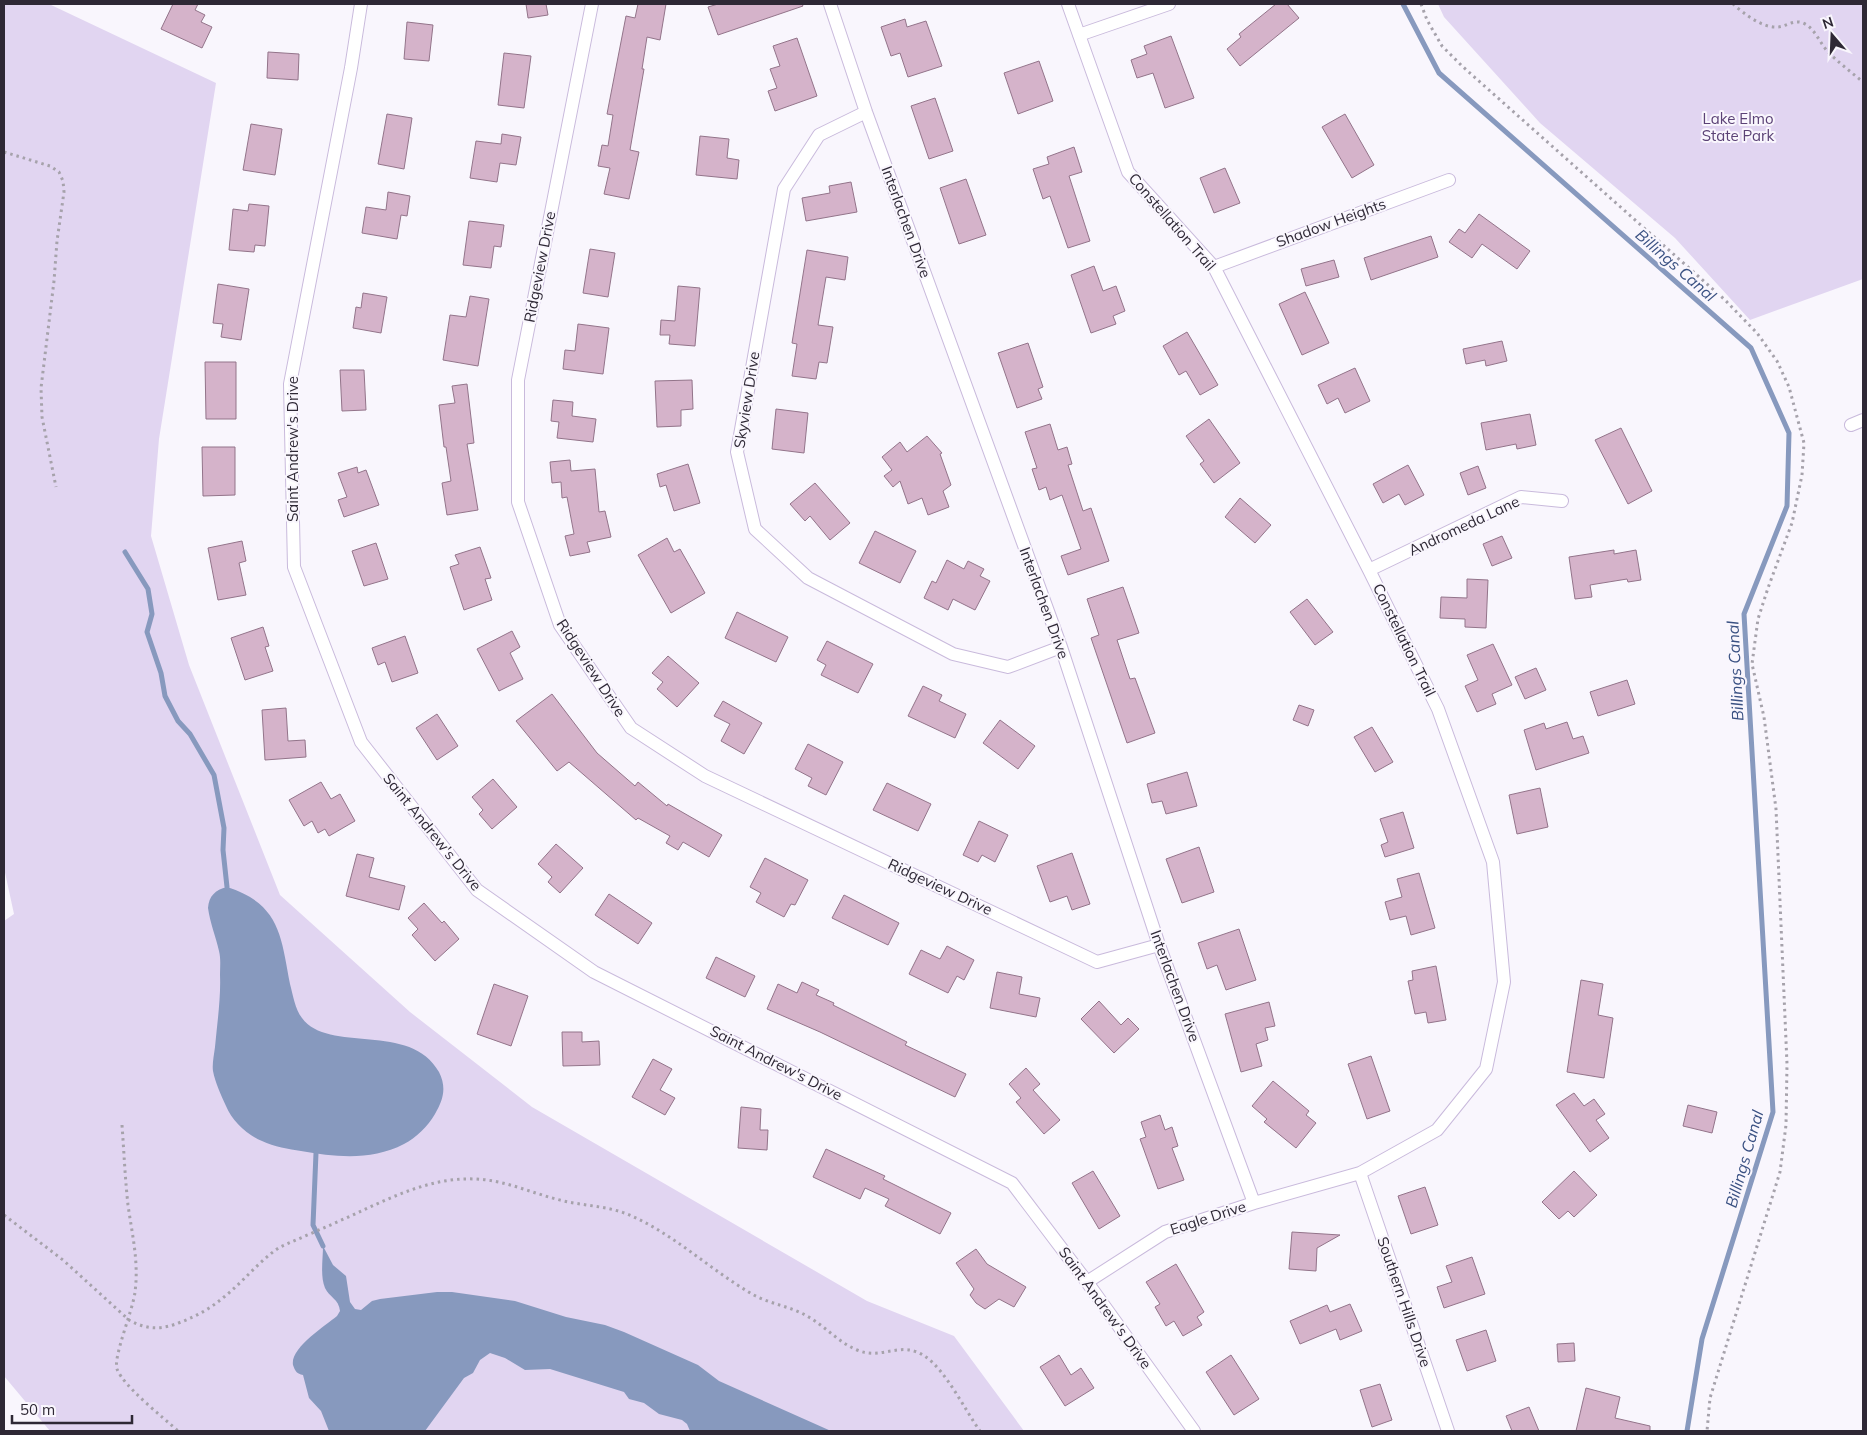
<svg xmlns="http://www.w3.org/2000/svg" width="1867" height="1435" font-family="Mulish,sans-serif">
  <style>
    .green { fill: #e1d5f1 }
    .water { fill: #8799be }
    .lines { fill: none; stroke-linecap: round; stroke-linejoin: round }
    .stream { stroke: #8799be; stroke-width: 5 }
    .building { fill: #d5b3ca; stroke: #93748a }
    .street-casing { stroke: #c9badc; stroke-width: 14 }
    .path { stroke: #a6a2ab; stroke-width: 3; stroke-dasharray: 2.5 4; stroke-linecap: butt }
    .street { stroke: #fff; stroke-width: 12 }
    .labels { text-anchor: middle; stroke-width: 4; stroke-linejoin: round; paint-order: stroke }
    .park-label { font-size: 15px; fill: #5b4276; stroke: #f9f6fd }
    .street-label { font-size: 15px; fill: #2e2835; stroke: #f9f6fd }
    .water-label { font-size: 16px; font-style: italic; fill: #395082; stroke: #f9f6fd }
  </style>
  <rect width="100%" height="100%" fill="#f9f6fd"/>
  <path class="green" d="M4,4H49L216,83L159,439L151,536L189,665L280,895L410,1012L532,1107L867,1301L954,1336L1024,1431H50L4,1376V921L14,914L4,868Z
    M1438,4H1863V279L1750,320L1675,238L1540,123L1444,17Z"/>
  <path class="water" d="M227,887C280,904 281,936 290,984C293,995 295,1009 302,1018C328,1054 411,1021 439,1072C447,1088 443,1100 435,1114C428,1126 416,1138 404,1144C371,1161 336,1157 301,1151C289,1149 274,1147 262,1141C247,1135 232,1121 226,1106C221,1095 215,1082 213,1071C212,1064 214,1055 215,1047C217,1024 221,999 220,975C220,967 221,959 219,951C216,937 210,923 208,908C209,896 215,890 227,887Z
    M323,1246L333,1265L346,1276L350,1302L355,1309L361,1310L372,1301L380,1299L437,1292H452L515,1301L566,1317L605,1325L624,1332L698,1365L719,1381L831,1431H690L687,1424L682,1420L659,1414L644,1403L629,1399L624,1392L550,1369L525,1370L505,1358L490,1353L480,1360L473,1373L464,1378L425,1431H329L321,1411L309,1398L303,1375C297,1374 295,1371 293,1365C290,1348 325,1326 337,1316L340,1311C339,1299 329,1297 325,1288C320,1276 323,1259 323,1246Z"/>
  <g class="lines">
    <path class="stream" d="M1403,4L1439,73L1751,348L1789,433L1787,506L1744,614L1773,1112L1702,1339L1687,1431
      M125,552L148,589L152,614L147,632L161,673L165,696L178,721L190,734L214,775L224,828L223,850L227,887
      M316,1153L313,1225L323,1246"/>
  </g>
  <path class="building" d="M173,4H198L195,10L205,15L201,22L212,27L202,48L161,29Z
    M526,4H546L548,15L528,18Z
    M638,4H666L660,40L647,37L642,69H644L630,150L639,152L629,199L604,194L610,168L598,166L602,145L608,146L613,115L607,114L626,16L635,18Z
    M718,4H802L803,6L718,35L708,7Z
    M1276,4H1287L1299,18L1240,66L1227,49L1241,37L1239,34Z
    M905,19L907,27L926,21L942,66L908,77L900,53L891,56L881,27Z
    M407,22L433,25L429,61L404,59Z
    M1171,36L1194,98L1165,108L1153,73L1137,78L1131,60L1147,54L1144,46Z
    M797,38L817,96L775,111L768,91L777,88L770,69L780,66L773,46Z
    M268,52L299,54L298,80L267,78Z
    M504,53L531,56L524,108L498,105Z
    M1039,61L1053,101L1018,114L1004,73Z
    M935,98L953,151L929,159L911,106Z
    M387,114L412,118L404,169L378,164Z
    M1345,114L1374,165L1352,178L1322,127Z
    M251,124L282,129L275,175L243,170Z
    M502,134L521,137L516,165L500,163L497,182L470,178L476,141L501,144Z
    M700,136L729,139L727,158L739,160L737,179L696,175Z
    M1074,147L1082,172L1069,176L1090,241L1068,248L1050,196L1043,199L1033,169L1049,164L1047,157Z
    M1225,168L1240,203L1214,213L1200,178Z
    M966,179L986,235L959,244L940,188Z
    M851,182L857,212L806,221L802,198L830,193L829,186Z
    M388,192L410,196L407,216L401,215L397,239L362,233L366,207L386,210Z
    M249,204L269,206L265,246L255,245L254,252L229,250L233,209L248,211Z
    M1479,214L1530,251L1517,269L1482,244L1472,258L1449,242L1459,229L1465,233Z
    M469,221L504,225L501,247L494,246L491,268L463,265Z
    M1431,236L1438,257L1371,280L1364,258Z
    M590,249L615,253L608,297L583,293Z
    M807,250L848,257L845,280L826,277L818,325L833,327L827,363L819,362L816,379L792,376L797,344L792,343Z
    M1334,260L1339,277L1306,286L1301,269Z
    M1094,266L1103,291L1116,286L1125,311L1113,316L1116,324L1091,333L1071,275Z
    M218,284L249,289L241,340L221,337L223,324L213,323Z
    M678,286L700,288L695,346L669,344L670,335H660L661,320L675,321Z
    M1305,292L1329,343L1302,355L1279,304Z
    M363,293L387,297L381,333L353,328L356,307L361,308Z
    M470,296L489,299L478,366L443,360L450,315L466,317Z
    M578,324L609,328L603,374L563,369L565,350L575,351Z
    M1187,332L1218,385L1200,395L1186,371L1179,375L1163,346Z
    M1502,341L1507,361L1486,366L1485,360L1466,364L1463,349Z
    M1028,343L1043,387L1038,389L1042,399L1017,408L998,353Z
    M205,362H236V419H206Z
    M1355,368L1370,401L1345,413L1338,398L1327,404L1318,385Z
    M340,370H364L366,410L342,411Z
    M692,380L693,409L681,410V426L657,427L655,381Z
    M467,384L474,443L467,444L478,510L447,515L442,483L451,481L446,447H444L439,405L455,403L452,386Z
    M553,400L573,402L572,416L596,419L593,442L557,438L559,422L551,421Z
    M776,409L808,413L804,453L772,449Z
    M1530,414L1536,445L1517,449L1516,444L1486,450L1481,423Z
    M1209,419L1240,463L1214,483L1200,464L1204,461L1186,436Z
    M1050,424L1058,450L1067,447L1072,464L1068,465L1083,511L1091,508L1109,561L1068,575L1061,556L1081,549L1062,495L1050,500L1046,487L1039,490L1032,469L1037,468L1025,432Z
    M1621,428L1652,491L1628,504L1595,440Z
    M927,436L942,453L940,454L951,485L943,491L949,507L928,515L922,498L908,504L900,481L893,487L884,476L892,470L882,457L900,442L907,452Z
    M202,447H235V495L203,496Z
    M570,460L571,471L595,469L599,512L605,511L611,537L587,542L590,552L570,556L565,536L574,534L567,497L562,498L561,482L552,483L550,462Z
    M688,464L700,503L674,511L666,485L660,487L657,474Z
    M1408,465L1424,495L1405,505L1399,494L1383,503L1373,484Z
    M1478,466L1486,488L1468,495L1460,473Z
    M357,467L358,473L366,470L379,505L344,517L338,500L347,497L338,473Z
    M815,483L850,523L830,540L810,516L805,521L790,504Z
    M1240,498L1271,525L1255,543L1225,517Z
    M875,531L916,551L900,583L859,563Z
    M1502,536L1512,558L1492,566L1483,544Z
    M667,538L674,552L680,549L705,593L671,613L638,555Z
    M242,541L246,561L239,563L246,595L218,600L208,548Z
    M376,543L388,579L364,586L352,551Z
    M480,547L491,578L485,579L492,600L464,610L450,567L459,564L455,555Z
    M1614,550V554L1636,550L1641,580L1628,582L1627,579L1590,585L1592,597L1575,599L1569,557Z
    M947,560L964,569L968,561L984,569L980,576L990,581L975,610L953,599L948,610L924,598L932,581L936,583Z
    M1467,579L1488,580L1486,628L1465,627V619L1440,618L1441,597L1467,598Z
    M1123,587L1139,633L1117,640L1130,679L1135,678L1155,733L1127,743L1091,638L1099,635L1087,599Z
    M1307,599L1333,632L1315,645L1290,612Z
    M737,612L788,637L776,662L725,638Z
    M263,627L269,646L265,647L273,671L245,680L231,638Z
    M512,631L520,647L510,653L523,679L499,691L477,649Z
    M405,636L418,673L392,682L385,662L378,665L372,648Z
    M827,641L873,664L858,693L821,675L826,665L817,660Z
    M1493,644L1512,685L1492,694L1496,704L1477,712L1465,686L1478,680L1467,655Z
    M668,656L699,683L677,707L657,689L663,682L652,673Z
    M1536,668L1546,690L1525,699L1515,677Z
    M1627,680L1635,704L1598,716L1590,692Z
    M923,686L942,695L939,701L966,714L955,738L908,716Z
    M552,694L597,753L635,786L638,782L667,806L668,804L722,835L709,857L683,842L678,850L666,843L670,836L638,818L636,820L569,762L557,771L516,721Z
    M723,701L762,723L744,754L721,741L730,724L714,716Z
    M1299,705L1314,710L1308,726L1293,720Z
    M286,708L288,741L305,740L306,757L265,760L262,710Z
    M437,714L458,746L437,760L416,728Z
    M1000,720L1035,746L1018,769L983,743Z
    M1567,722L1573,739L1583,736L1589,753L1536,770L1524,730L1544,723L1546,729Z
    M1372,727L1393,762L1375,772L1354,737Z
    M808,744L843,762L826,795L808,786L812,778L795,769Z
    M1187,772L1197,806L1166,814L1162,801L1152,803L1147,784Z
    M493,779L517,807L492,829L479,814L483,810L472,797Z
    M321,782L331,799L340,794L355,821L329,836L325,829L318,833L312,821L304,826L289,800Z
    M887,783L931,804L918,831L873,810Z
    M1540,788L1548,827L1517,834L1509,795Z
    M1403,812L1414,848L1385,857L1381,845L1388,842L1380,819Z
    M979,821L1008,835L995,862L982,855L978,862L963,855Z
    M556,844L583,868L560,893L548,882L552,877L538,864Z
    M1199,847L1214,892L1182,903L1166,859Z
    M1072,853L1090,904L1072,910L1067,896L1050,902L1037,866Z
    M357,854L374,858L369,877L405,886L399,910L346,896Z
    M765,858L808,880L795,905L791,904L784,917L756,902L761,893L750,887Z
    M1419,873L1435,928L1411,935L1406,916L1390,920L1385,902L1402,897L1397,879Z
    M609,894L652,923L638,944L595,915Z
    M844,895L899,923L888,945L832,918Z
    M424,903L442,923L444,921L459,939L435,961L412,935L418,929L408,918Z
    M1239,929L1256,980L1226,990L1217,965L1207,969L1198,943Z
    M947,946L974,960L964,980L957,976L948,993L909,974L921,950L940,959Z
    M716,957L755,976L745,997L706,978Z
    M1436,966L1446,1020L1428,1023L1426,1012L1415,1014L1408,981L1413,980L1412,971Z
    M997,972L1022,977L1019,994L1040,998L1036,1017L990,1008Z
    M1581,980L1603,984L1598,1015L1613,1018L1604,1078L1567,1072Z
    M802,982L819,990L816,995L834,1003L833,1005L907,1042L905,1045L966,1074L955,1097L820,1032L767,1009L778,984L797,993Z
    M494,984L528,996L511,1046L477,1034Z
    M1099,1001L1121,1025L1128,1018L1139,1029L1114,1053L1081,1019Z
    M1269,1002L1275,1026L1265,1028L1268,1040L1256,1044L1262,1066L1241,1072L1225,1014Z
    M562,1032H582V1042L599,1041L600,1065L563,1066Z
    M1371,1056L1390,1111L1367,1119L1348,1064Z
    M653,1059L672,1069L660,1090L675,1098L665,1115L632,1097Z
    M1026,1068L1040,1084L1033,1090L1060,1120L1044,1134L1016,1102L1021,1098L1009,1084Z
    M1273,1081L1309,1111L1306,1115L1316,1123L1296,1148L1264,1122L1267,1119L1252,1106Z
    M1574,1093L1584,1106L1594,1099L1605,1114L1596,1120L1609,1138L1590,1152L1556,1105Z
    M1688,1105L1717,1112L1712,1133L1683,1126Z
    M741,1107L761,1109L760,1130H768L767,1150L738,1148Z
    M1160,1115L1165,1130L1172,1127L1178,1146L1172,1148L1184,1180L1158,1189L1140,1139L1146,1137L1141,1122Z
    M826,1149L885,1176L883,1179L951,1213L940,1234L885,1206L889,1199L865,1188L860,1199L813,1177Z
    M1093,1171L1120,1216L1099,1229L1072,1183Z
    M1574,1171L1597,1195L1574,1217L1568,1211L1559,1219L1542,1202Z
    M1425,1187L1438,1225L1411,1234L1398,1196Z
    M1292,1232L1340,1235L1317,1248L1316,1271L1289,1269Z
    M976,1249L987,1264L1026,1287L1014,1307L999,1299L985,1309L976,1303L970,1295L974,1289L956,1263Z
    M1472,1257L1485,1294L1444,1308L1437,1287L1452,1282L1446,1266Z
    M1176,1264L1204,1312L1197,1317L1202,1325L1183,1336L1174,1321L1166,1326L1155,1307L1160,1304L1146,1282Z
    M1350,1304L1362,1331L1340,1340L1336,1329L1300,1344L1290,1321L1327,1305L1330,1312Z
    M1486,1330L1496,1361L1467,1371L1456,1340Z
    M1574,1343L1575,1361L1558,1362L1557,1344Z
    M1059,1355L1071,1375L1081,1368L1094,1388L1065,1406L1040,1367Z
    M1231,1355L1259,1399L1234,1415L1206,1372Z
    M1380,1384L1392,1420L1372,1427L1360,1390Z
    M1586,1388L1620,1397L1615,1418L1650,1426V1431H1576Z
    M1529,1407L1539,1431H1512L1506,1416Z"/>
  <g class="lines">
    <defs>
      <path id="street" d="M361,4L351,68L290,384L294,567L361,742L477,890L594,972L1012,1183L1087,1282L1194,1431
        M592,4L518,380V502L560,625L631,728L705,776L1097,962L1159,945
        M830,4L866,112L1061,647L1159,945L1254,1203
        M1068,4L1128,172L1214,267L1369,570L1438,709L1493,862L1504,982L1486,1069L1437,1130L1360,1173L1254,1203L1165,1232L1087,1282
        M1079,35L1169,4
        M866,112L819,135L784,189L737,452L755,529L808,578L953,654L1008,667L1061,647
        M1214,267L1449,180
        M1851,425L1863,420
        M1369,570L1521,497L1562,501
        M1360,1173L1448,1431"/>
    </defs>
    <use href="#street" class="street-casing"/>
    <path class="path" d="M1421,4L1427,20L1442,46L1462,66L1725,300L1757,333L1777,361L1789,387L1804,443L1802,475L1792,523L1768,588L1758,619L1752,664L1764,717L1776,809L1787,1064L1786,1125L1780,1172L1710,1398L1707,1431
      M1733,4C1743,13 1762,28 1777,27C1786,27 1793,19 1803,23C1815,28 1819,42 1828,52C1838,62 1851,72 1863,82
      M4,152L50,166L59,172L63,181L64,192L57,241L54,281L41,388L42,417L56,487
      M122,1125C124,1152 125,1178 128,1205C132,1234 139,1262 135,1292C133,1310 113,1357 117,1369C124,1387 163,1417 178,1431
      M4,1215L63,1260L129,1320C147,1330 162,1330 181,1322C197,1316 211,1308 224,1297C244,1281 259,1261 280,1247C305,1236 331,1225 357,1213C394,1196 433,1177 475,1179C504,1180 529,1192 556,1199C580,1206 604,1205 627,1214C673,1233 709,1269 752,1294C769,1304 790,1306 807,1316C825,1326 838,1342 857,1350C882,1361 901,1339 926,1357C946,1371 965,1410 980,1431"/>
    <use href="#street" class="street"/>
  </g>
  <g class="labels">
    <g class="park-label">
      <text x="1738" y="124">Lake Elmo<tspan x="1738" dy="17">State Park</tspan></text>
    </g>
    <g class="street-label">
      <text transform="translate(906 222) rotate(70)" y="5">Interlachen Drive</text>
      <text transform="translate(1172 222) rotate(49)" y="5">Constellation Trail</text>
      <text transform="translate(1331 223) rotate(-20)" y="5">Shadow Heights</text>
      <text transform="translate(540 267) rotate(-79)" y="5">Ridgeview Drive</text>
      <text transform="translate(747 400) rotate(-81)" y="5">Skyview Drive</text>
      <text transform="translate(293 449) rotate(-90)" y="5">Saint Andrew's Drive</text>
      <text transform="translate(1464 526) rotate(-25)" y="5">Andromeda Lane</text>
      <text transform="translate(1044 603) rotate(70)" y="5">Interlachen Drive</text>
      <text transform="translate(1404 640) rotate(64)" y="5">Constellation Trail</text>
      <text transform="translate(591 668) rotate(57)" y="5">Ridgeview Drive</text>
      <text transform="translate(432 832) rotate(51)" y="5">Saint Andrew's Drive</text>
      <text transform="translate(940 887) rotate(25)" y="5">Ridgeview Drive</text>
      <text transform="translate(1175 986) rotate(70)" y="5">Interlachen Drive</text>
      <text transform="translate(776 1063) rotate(27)" y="5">Saint Andrew's Drive</text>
      <text transform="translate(1208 1218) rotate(-18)" y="5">Eagle Drive</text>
      <text transform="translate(1404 1302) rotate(71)" y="5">Southern Hills Drive</text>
      <text transform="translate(1105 1308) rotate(54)" y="5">Saint Andrew's Drive</text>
    </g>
    <g class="water-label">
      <text transform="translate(1676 265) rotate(41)" y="6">Billings Canal</text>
      <text transform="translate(1735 671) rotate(-93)" y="6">Billings Canal</text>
      <text transform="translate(1744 1159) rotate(-74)" y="6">Billings Canal</text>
    </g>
  </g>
  <rect width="1867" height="1435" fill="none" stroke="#2e2835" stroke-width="10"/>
  <g transform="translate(1832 35) rotate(341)" stroke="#f9f6fd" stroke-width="4" paint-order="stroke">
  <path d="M0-4L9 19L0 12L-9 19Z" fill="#2e2835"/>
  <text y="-8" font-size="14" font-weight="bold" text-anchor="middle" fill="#2e2835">N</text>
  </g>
  <path d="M12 1415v8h120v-8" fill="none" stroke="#2e2835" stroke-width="2.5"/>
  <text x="20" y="1415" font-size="15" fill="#2e2835" stroke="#f9f6fd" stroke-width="4" paint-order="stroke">50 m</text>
</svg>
